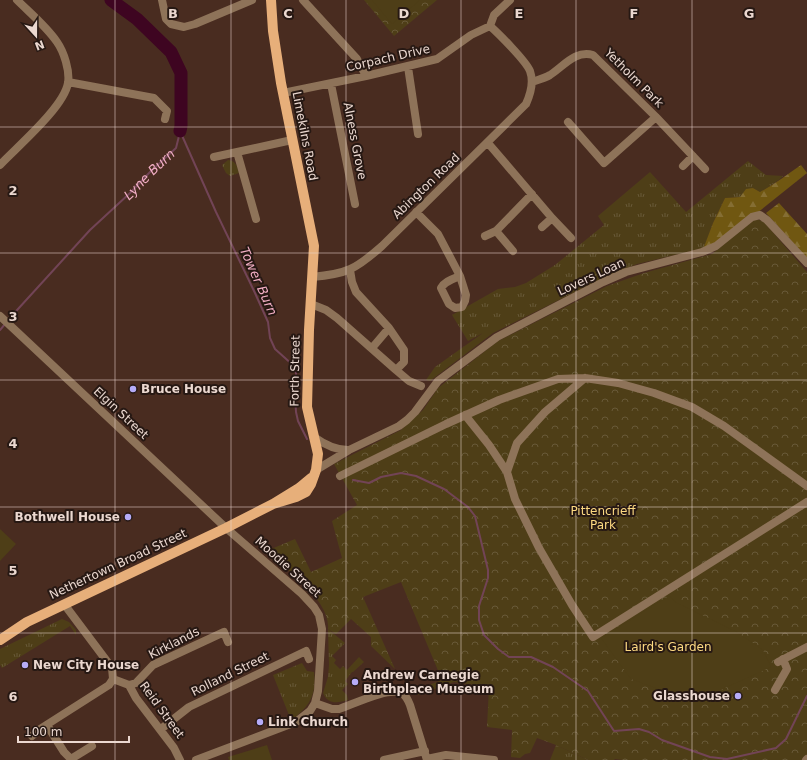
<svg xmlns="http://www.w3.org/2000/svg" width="807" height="760" font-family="'DejaVu Sans',sans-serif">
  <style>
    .grass { fill: url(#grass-tufts) }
    .forest { fill: url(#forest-firs) }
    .park { fill: url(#park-crowns) }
    .garden { fill: #4e3e17 }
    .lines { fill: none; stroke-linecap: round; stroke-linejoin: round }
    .stream { stroke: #724456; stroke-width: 2 }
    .river { stroke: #3e0521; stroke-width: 13 }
    .minor { stroke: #8e7359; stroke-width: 8 }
    .major { stroke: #e7af7a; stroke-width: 10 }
    .grid { fill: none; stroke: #ebd8d0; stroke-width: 1; stroke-opacity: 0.55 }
    .poi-dot { fill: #b6acf8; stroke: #261813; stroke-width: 1.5 }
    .labels { text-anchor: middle; stroke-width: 4; stroke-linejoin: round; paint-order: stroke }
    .street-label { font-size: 12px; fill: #ebd8d0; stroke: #261813 }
    .poi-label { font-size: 12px; font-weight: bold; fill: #ebd8d0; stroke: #261813; text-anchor: start }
    .park-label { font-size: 12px; fill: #fdd982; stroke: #261813 }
    .water-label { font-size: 13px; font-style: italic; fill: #f3afc5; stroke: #261813 }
    .grid-label { font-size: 13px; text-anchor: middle; font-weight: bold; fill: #ebd8d0; stroke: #261813; stroke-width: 4; stroke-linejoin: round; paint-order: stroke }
  </style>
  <defs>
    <pattern id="grass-tufts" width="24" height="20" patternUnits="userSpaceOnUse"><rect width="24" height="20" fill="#4e3e17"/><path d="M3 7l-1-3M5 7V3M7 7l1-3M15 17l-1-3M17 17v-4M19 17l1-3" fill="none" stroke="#685938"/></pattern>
    <pattern id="forest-firs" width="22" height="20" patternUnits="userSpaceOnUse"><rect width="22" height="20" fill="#705711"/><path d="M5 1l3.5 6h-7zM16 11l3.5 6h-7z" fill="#856e33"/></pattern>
    <pattern id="park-crowns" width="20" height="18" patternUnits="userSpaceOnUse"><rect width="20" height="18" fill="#4e3e17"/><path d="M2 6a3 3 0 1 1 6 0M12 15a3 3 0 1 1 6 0" fill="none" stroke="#685938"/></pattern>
  </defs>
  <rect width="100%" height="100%" fill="#492c20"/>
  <path class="grass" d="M228,160C236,161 237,166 239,173L230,176L226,173L222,165Z
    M748,161L766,175L783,176C779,181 767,188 760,192L753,188L740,197L725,198L713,223L704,248L637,264L601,279L493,333L430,381L426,380L435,367L483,333L468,341L452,315L498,289L515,287L526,283L555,265L604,225L598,216L650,172L686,212Z
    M62,619L69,622L76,630V635L70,626L2,668L0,665V649Z
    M328,629L345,643L332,656L336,660L334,663L340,669L343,666L347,670L359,657L364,662L353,672H352L345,681L348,684L342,690L347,695L348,700C338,703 328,705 323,693L328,677L329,665Z
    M302,663L307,671L314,672C317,695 309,707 291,720L273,675Z
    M556,745L588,760H550Z"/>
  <path class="forest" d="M801,165L807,173L716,246L702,252L713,223L725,198L740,197L746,189L753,188L760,192C775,184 788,174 801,165Z
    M779,203L807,234V258L766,213Z"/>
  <path class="park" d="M364,0H437L394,36Z
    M754,220H759L764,222L807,272V760H623L615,759L614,760H588L556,745L537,738L530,753L525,754L520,758L511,757L512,730L487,727L489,687L454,682L418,695L416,690L442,680L401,582L363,597L395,669L371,646V637L351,619L336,634L328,629C331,601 286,567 264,552L295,539L311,572L342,558L332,521L357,505L334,464L401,430L423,410L438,388L498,341L607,286L644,273L712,254Z"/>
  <path class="garden" d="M372,0H420L392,24Z
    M0,529L16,544L0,561Z
    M669,596L677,603L735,631L763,650L771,667L694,702L631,679L601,638Z
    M267,745L272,760H229L228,757Z"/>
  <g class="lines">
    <g class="stream">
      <path d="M180,131L216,212L255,293L268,322L270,338L275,349L294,366L296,373L295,394L296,412L298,421L307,439"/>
      <path id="s1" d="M8,320L90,230L130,193L150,172L176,148L180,132"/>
      <path d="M0,330L5,324"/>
      <path d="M353,480L369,483L381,477L401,473L416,476L444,489L468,507L475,516L488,570V578L479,606V620L484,635L498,649L509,657H531L553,667L588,691L614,731L639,729L649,732L662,740L710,757L727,759L776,748L786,739L807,696"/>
    </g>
    <path class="river" d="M111,0L137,19L171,52L181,73V126L180,131"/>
    <path class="minor" d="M162,0L166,19L171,24L184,27L195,24L252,0
      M303,0L357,59L366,76
      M490,26L494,15L510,0
      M408,67L418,134
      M68,82L154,98L167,111L165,119
      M532,82C538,80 545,78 550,75C564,66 575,50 593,55L656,117L705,169
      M331,84L355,204
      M283,93L366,76L437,59L471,35L490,26C498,33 526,61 530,71C534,82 531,93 526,104L382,246C356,269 347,274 312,277
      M568,122L604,163L656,117
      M488,143L552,218L571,238
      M237,152L256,219
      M214,157L292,140
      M0,165C18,146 64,107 68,83C70,71 64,52 57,42C46,26 30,13 17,0
      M683,166L693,156
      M416,212L438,234L460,276L466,295L465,301L462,307L455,308L449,304L441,288C445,281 453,279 460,276
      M542,227L552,218
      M496,231L513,251
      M485,236L496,231L532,194
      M350,270L352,282L356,292L389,328L404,350V362L396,370L409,381L421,386
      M311,304L326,310L337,318L396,370
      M0,316L226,528L302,594L314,607L319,615L322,629L318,691L315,703L310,711L296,722L196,760
      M372,348L389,328
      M465,415L489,445L507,472L515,499L539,548L572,605L593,637L807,502
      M314,437C325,445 335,450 348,450
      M316,470L349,450L399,426L407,420L415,412L438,381L497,337L603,282L626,272L702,252L716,246L752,217L760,215L767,220L807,263
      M507,472L517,443L545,412L585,378
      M340,476L446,424L499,400L558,379L585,378L618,383L654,393L692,407L724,426L807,486
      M64,604L112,668L113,679L129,685L136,698L174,748L180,760
      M778,662L807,647
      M129,685L136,683L153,665L224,632L228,642
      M775,690L787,669L783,659
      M315,703L332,709H339C354,704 388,687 401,693C406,695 408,700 410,705L427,760
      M47,725L64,752L71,759L92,746
      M161,729L189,707L306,651L309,659
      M32,736L40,729L109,685L113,679
      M427,759L446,755L494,760
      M384,760L425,751
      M806,760L807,759"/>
    <path class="major" d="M271,0L273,31L281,83L314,246L309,330L307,407L318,454L316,470L311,484L306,492L296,497L273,504
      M0,640L27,622L226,528L273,504L299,488L311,478"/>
  </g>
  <path class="grid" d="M115,0V760M231,0V760M346,0V760M461,0V760M576,0V760M692,0V760M0,127H807M0,253H807M0,380H807M0,507H807M0,633H807"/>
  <g class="poi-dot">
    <circle cx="133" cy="389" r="4"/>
    <circle cx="128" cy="517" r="4"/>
    <circle cx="25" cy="665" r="4"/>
    <circle cx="355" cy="682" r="4"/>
    <circle cx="738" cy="696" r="4"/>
    <circle cx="260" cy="722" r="4"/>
  </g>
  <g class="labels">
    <g class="street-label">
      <text transform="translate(388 58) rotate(-13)" y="4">Corpach Drive</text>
      <text transform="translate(634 78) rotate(45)" y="4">Yetholm Park</text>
      <text transform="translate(305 136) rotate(79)" y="4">Limekilns Road</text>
      <text transform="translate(355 141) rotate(79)" y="4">Alness Grove</text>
      <text transform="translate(426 186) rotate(-44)" y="4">Abington Road</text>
      <text transform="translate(591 277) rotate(-25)" y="4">Lovers Loan</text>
      <text transform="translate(295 371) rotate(-89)" y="4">Forth Street</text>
      <text transform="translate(121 413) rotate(43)" y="4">Elgin Street</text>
      <text transform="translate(118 564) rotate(-25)" y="4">Nethertown Broad Street</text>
      <text transform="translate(288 567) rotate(42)" y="4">Moodie Street</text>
      <text transform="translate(174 643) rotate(-27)" y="4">Kirklands</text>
      <text transform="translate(230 674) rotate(-26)" y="4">Rolland Street</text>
      <text transform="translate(162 710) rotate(54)" y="4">Reid Street</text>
    </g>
    <g class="poi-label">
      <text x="141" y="393">Bruce House</text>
      <text x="120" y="521" text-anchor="end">Bothwell House</text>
      <text x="33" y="669">New City House</text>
      <text x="363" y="679">Andrew Carnegie<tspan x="363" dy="14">Birthplace Museum</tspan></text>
      <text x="730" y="700" text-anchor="end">Glasshouse</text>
      <text x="268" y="726">Link Church</text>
    </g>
    <g class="park-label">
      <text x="603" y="515">Pittencrieff<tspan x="603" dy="14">Park</tspan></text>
      <text x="668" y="651">Laird's Garden</text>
    </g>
    <g class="water-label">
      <text dy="5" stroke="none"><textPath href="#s1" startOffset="203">Lyne Burn</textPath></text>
      <text transform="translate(259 281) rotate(66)" y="5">Tower Burn</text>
    </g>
  </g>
  <g class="grid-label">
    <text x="173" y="18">B</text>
    <text x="288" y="18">C</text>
    <text x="404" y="18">D</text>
    <text x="519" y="18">E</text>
    <text x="634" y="18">F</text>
    <text x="749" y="18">G</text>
    <text x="13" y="195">2</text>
    <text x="13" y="321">3</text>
    <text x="13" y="448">4</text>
    <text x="13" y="575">5</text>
    <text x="13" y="701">6</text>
  </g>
  <g transform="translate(36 36) rotate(159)" stroke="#261813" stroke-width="3" paint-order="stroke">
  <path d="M0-3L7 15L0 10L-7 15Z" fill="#ebd8d0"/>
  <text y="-6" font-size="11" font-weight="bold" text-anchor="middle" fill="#ebd8d0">N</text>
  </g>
  <path d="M18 736v6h111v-6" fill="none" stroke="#ebd8d0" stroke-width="2"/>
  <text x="24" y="736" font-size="12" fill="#ebd8d0" stroke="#261813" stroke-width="3" paint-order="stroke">100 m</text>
</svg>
